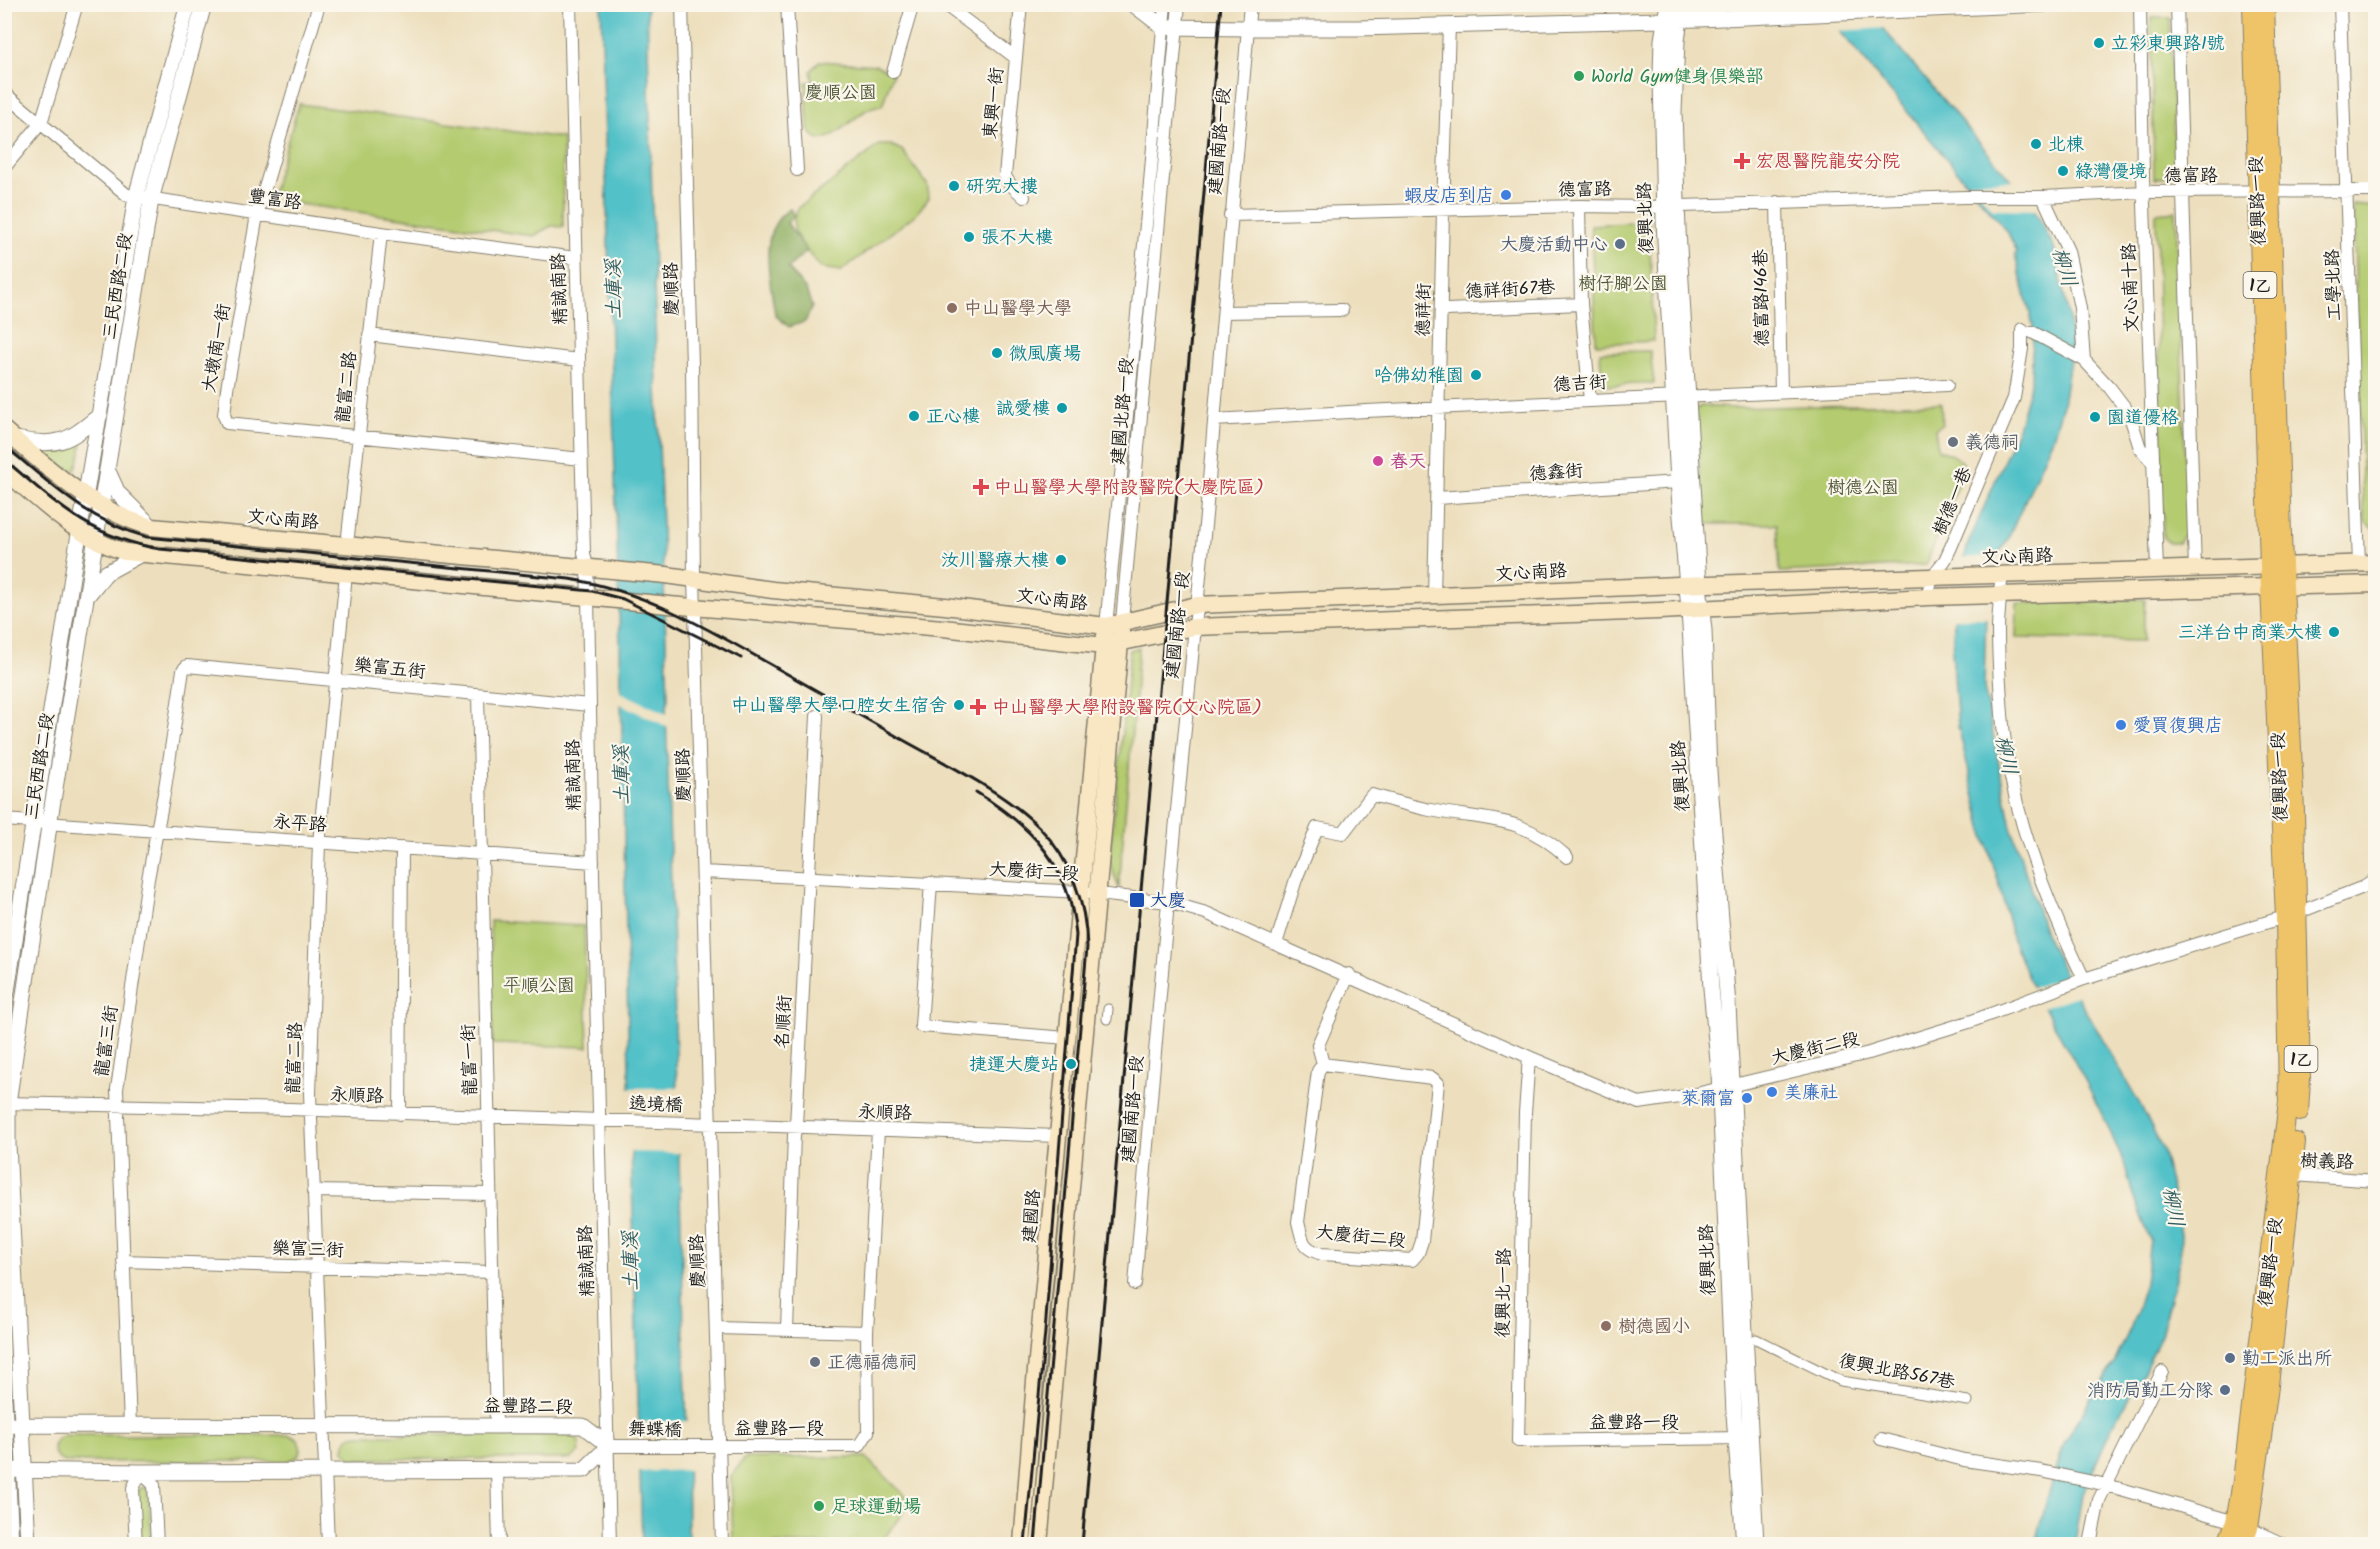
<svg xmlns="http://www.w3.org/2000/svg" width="2380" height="1549" font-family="Kalam,'LXGW WenKai TC',sans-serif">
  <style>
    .green { fill: #b4cb70; stroke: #687446; stroke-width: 1.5 }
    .forest { fill: #8faf62; stroke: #56663f; stroke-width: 1.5 }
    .water { fill: #53c1c8; stroke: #386e72; stroke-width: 1.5 }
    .pier { fill: #eddfbd }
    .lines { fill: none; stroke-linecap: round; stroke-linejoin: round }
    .pedestrian-casing { stroke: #847e6c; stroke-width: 11 }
    .minor-casing { stroke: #847e6c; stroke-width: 14 }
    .tertiary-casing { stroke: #847e6c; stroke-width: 17 }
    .secondary-casing { stroke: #847e6c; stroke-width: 19 }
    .primary-casing { stroke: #847e6c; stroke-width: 20 }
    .pedestrian { stroke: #fff; stroke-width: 9 }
    .minor { stroke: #fff; stroke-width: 12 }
    .tertiary { stroke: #fff; stroke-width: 15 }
    .secondary { stroke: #f9e7c3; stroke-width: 16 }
    .primary { stroke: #efc469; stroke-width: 18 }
    .rail { stroke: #1c1c1c; stroke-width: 3 }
    .culture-dot { fill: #0f9aa8; stroke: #fbf7ec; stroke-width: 2 }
    .leisure-dot { fill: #2e9e5b; stroke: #fbf7ec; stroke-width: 2 }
    .health-dot { fill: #e0444e; stroke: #fbf7ec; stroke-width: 2 }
    .shop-dot { fill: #3f7fe0; stroke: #fbf7ec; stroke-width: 2 }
    .service-dot { fill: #5c6f8a; stroke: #fbf7ec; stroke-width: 2 }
    .education-dot { fill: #8d6e63; stroke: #fbf7ec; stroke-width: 2 }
    .worship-dot { fill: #6b7280; stroke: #fbf7ec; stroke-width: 2 }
    .hotel-dot { fill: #d1479c; stroke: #fbf7ec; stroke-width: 2 }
    .transit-dot { fill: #1a4fb4; stroke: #fbf7ec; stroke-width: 2 }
    .labels { text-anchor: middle; stroke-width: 4.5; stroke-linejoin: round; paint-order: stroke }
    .shield { fill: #fbf7ec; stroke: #5f5e5a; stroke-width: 1.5 }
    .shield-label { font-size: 16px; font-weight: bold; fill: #1c1c1c }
    .culture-label { font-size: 18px; fill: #0d838f; stroke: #fbf7ec; text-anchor: start }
    .leisure-label { font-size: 18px; fill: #27864d; stroke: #fbf7ec; text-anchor: start }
    .park-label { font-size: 18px; fill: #515939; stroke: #fbf7ec }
    .street-label { font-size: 18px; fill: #1c1c1c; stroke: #fbf7ec }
    .health-label { font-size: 18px; fill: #be3a42; stroke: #fbf7ec; text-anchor: start }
    .shop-label { font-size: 18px; fill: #366cbe; stroke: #fbf7ec; text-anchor: end }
    .service-label { font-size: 18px; fill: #4e5e75; stroke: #fbf7ec; text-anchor: end }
    .education-label { font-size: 18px; fill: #785e54; stroke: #fbf7ec; text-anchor: start }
    .worship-label { font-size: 18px; fill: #5b616d; stroke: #fbf7ec; text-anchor: start }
    .hotel-label { font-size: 18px; fill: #b23c85; stroke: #fbf7ec; text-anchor: start }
    .transit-label { font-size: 18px; fill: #164399; stroke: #fbf7ec; text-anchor: start }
    .water-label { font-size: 20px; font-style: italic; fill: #325e61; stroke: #fbf7ec }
  </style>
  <rect width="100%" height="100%" fill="#fbf7ec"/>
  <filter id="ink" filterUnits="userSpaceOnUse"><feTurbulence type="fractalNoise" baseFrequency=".0167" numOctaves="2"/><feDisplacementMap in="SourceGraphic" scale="12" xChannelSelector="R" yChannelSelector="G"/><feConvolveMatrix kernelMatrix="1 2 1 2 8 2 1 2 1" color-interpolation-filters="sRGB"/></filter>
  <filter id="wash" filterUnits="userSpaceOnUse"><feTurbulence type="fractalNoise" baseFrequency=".008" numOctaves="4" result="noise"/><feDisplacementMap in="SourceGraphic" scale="24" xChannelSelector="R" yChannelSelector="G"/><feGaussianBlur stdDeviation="1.35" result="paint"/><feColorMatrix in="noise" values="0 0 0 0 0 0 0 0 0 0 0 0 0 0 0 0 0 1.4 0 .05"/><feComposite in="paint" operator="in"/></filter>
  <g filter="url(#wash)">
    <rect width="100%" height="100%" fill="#eddfbd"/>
    <path class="green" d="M2151,18H2170L2175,176L2154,179Z
      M819,61L876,65L893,73L882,106C857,102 826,163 808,129L806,82H813L811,71Z
      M299,104L563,138V227L551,226L534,236L284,202L281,193H272Z
      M879,145H891L902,150L927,184L929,198L916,214L841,271L821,268C807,251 783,229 799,207Z
      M2353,205L2375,207V530L2365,522L2363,502Z
      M2176,211L2188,531L2178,543H2169L2163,537L2156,213Z
      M1649,222L1654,341L1596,344L1591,225Z
      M1650,351L1654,383L1602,386L1600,352Z
      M1941,403L1942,424L1935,429L1938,450C1950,453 1959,456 1965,468L1926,565L1780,572L1777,524H1703L1696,409L1702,406L1731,408Z
      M82,437L81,453L75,471L64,469L45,453L44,448Z
      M2145,599L2143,641L2016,638L2017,603Z
      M1139,647L1119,888L1109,861L1130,650Z
      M490,921L584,926L588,1047L493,1044Z
      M566,1434L572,1435L580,1443L579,1452L571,1459H351L344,1450C345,1441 347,1436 356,1435Z
      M66,1435H290L298,1440L301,1450L297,1457L289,1461L65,1462C49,1457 49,1439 66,1435Z
      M866,1457L908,1499L902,1514L880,1544H733L731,1476L745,1458Z
      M143,1487L148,1489L152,1544H139L138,1490Z"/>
    <path class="forest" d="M790,209L794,215L787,223L807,251L788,268L806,290L812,307L805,322L789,327L775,315C771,282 755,230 790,209Z"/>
    <path class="water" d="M601,5H647L656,355L668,699L666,711L687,1433L688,1544H642L629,1073L620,646Z
      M1818,5H1863L2032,205L2054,247L2069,317L2071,343L2070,360L2063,404L2053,438L2008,539L1987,574L1984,688L2011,827L2045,933L2062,969L2141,1106L2163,1151L2181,1234L2180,1258L2161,1335L2144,1372L2110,1431L2083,1494L2075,1544H2036L2047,1499L2065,1441L2114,1363L2131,1327L2145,1283L2150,1239L2133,1196L2125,1166L2108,1127L2087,1084L2028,978L2013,941L2000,887L1985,839L1958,726L1952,651L1957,585L1968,544L2018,428L2031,382L2033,325L2015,255L2017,252L2007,231Z"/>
    <path class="pier" d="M1867,4L1887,28L1836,31L1815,5Z
      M2016,180L2037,210L1993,209L1968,182Z
      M2000,556L1990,574L1987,618H1951L1954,584L1961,558Z
      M618,691L669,715L670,728L618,703Z
      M2068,975L2080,995L2042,1008L2033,988Z
      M626,1088H680L682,1153L628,1152Z
      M690,1421V1470L638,1472L636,1422Z"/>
  </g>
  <g filter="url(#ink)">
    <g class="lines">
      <defs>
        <path id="pedestrian" d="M1107,1019L1108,1009
          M1756,1339L1841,1381L1968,1401"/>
        <path id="minor" d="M319,4L257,215L227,389L224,415L227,423L582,459
          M570,4L584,553L587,567L588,597L593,875L610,1544
          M682,4L692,365L694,578L722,1544
          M787,4L797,170
          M944,4L1016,58
          M1021,4L1005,176L1009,183L1024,197
          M2140,4L2143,176L2157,570
          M2177,4L2195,569
          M2340,4L2359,565
          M893,72L913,4
          M4,93L127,195L381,233L576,258
          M4,168L41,123L77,4
          M2043,197L2068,251L2080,308L2084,360
          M1777,202L1781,392
          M1579,206L1581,304L1590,401
          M1230,215L1579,206L1649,207L1965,197H2043L2144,192L2376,191
          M1224,312L1342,310
          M1441,313L1447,310L1581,304
          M2032,332L2084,360L2110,388L2129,413L2140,448L2154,464
          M369,335L579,360
          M1214,420L1366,411L1947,385
          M1437,498L1678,482
          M347,545L381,233
          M2001,576C2001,595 1998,613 1998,631C1998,658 2000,686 2002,714C2009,807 2044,896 2084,979
          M1434,596L1443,211L1449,25
          M1928,597L1931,578L1945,560L1951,547L2014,398L2022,349V329
          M1122,621L1179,4
          M1106,626L1149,194L1165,4
          M478,695L496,1425
          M4,820L593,862
          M703,872L1081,892L1168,902L1206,913L1235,926L1529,1057L1639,1103L1692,1095L1869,1053L1972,1021L2084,979L2297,913L2361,888L2376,879
          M931,883L921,1026L1067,1038
          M1276,944L1296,879L1317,828L1343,833L1372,795C1391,800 1410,806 1430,810C1488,821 1520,814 1567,857
          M1529,1057L1525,1113L1518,1441L1744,1438
          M1323,1064L1318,1071L1298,1222C1303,1241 1301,1248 1322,1254L1412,1260L1418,1253L1422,1241L1438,1083L1432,1078L1323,1064L1318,1045L1349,974
          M4,1103L290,1109L1058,1136
          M400,1114L402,848
          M2288,1179L2294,1175L2376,1181
          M313,1191L490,1194
          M123,1261L492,1272
          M1135,1284L1168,902L1206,515L1250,4
          M787,1330L794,1135L796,1126L817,716
          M867,1332L878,1130
          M130,1426L117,1089L148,879L165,788L183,670L187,666L589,705
          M1881,1439L1964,1460L2041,1471L2107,1485L2235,1522L2283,1544
          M609,1446H859L868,1432L867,1332L717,1328
          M497,1471L499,1544
          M136,1544L133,1488L141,1472L154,1485L157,1544
          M328,1544L310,1093L319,843L346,574
          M2090,1544L2099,1500L2162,1372"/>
        <path id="tertiary" d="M1133,4L1163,27L1248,28H1358L1699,19L2045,4
          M1668,4L1662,40L1661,75L1664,221L1678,482L1689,609L1711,988L1719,1072L1734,1414L1744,1544
          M1682,4L1677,41L1674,112L1678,230L1699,585L1704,630L1709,772L1728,1005L1756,1544
          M15,439C59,447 66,443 100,415
          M107,469L118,493L152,527
          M87,596L106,573L141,554
          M4,1010L74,564L136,197L188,4
          M4,1399L11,1544
          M4,1425L583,1426L609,1446L584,1470L141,1472L4,1470
          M28,1544L8,1144V1103L51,813L151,200L204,4"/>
        <path id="secondary" d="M4,430C48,468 94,512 152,527L666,575L773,590L945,606L1106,626L1197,605L1678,585L2376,563
          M4,470C45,504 74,536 125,552L669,605L943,628L1104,646L1194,627L1659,611L1928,597L2376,584
          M1022,1544L1035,1381L1105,635
          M1039,1544L1121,631"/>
        <path id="primary" d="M2265,4L2283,565L2295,811L2301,1079L2299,1112
          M2227,1544L2235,1522L2242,1481L2288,1101L2285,917L2269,566L2252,4
          M2243,1544L2249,1528L2268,1394L2296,1142"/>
      </defs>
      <use href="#pedestrian" class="pedestrian-casing"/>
      <use href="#minor" class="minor-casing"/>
      <use href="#tertiary" class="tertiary-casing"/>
      <use href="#secondary" class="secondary-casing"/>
      <use href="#primary" class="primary-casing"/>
      <use href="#pedestrian" class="pedestrian"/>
      <use href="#minor" class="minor"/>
      <use href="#tertiary" class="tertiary"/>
      <use href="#secondary" class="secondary"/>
      <use href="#primary" class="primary"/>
      <path class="rail" d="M4,445C49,483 89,522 147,537L569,579C642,590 705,627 768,663C809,686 850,710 891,733C939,761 1000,788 1040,828C1071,860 1086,903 1087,947L1035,1544
        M4,459C57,504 89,537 160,549L592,591L623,599L741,658
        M976,792C1033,827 1070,866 1076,935L1045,1332L1025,1544
        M1082,1544C1127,1031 1174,518 1221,4"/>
    </g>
  </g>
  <g class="culture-dot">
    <circle cx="2099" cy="43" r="6"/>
    <circle cx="2036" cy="144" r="6"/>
    <circle cx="2063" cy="171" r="6"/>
    <circle cx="954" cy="186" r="6"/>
    <circle cx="969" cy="237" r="6"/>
    <circle cx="997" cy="353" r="6"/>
    <circle cx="1476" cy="375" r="6"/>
    <circle cx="1062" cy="408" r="6"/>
    <circle cx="914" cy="416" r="6"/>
    <circle cx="2095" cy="417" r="6"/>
    <circle cx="1061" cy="560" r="6"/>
    <circle cx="2334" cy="632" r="6"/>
    <circle cx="959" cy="705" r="6"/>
    <circle cx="1071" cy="1064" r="6"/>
  </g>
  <g class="leisure-dot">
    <circle cx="1579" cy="76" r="6"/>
    <circle cx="819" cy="1506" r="6"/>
  </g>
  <g class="health-dot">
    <path d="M1739 152h6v6h6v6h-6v6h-6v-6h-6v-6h6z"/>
    <path d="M978 478h6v6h6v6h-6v6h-6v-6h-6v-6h6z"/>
    <path d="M975 698h6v6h6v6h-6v6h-6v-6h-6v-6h6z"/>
  </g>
  <g class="shop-dot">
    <circle cx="1506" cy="195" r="6"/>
    <circle cx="2121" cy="725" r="6"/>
    <circle cx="1772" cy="1092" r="6"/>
    <circle cx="1747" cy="1098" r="6"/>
  </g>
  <g class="service-dot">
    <circle cx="1620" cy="244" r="6"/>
    <circle cx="2230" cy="1358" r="6"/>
    <circle cx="2225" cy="1390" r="6"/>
  </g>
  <g class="education-dot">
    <circle cx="952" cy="308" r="6"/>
    <circle cx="1606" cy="1326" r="6"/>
  </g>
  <g class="worship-dot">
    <circle cx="1953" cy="442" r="6"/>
    <circle cx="815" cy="1362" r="6"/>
  </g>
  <circle class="hotel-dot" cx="1378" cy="461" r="6"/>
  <rect class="transit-dot" x="1129" y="892" width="16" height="16" rx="3"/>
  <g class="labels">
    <g class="shield">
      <rect x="2243.5" y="272" width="33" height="26" rx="4.5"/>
      <rect x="2284.5" y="1046" width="33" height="26" rx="4.5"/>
    </g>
    <g class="shield-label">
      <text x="2260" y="291">1乙</text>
      <text x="2301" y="1065">1乙</text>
    </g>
    <g class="culture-label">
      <text x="2111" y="49">立彩東興路1號</text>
      <text x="2048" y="150">北棟</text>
      <text x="2075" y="177">綠灣優境</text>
      <text x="966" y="192">研究大摟</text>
      <text x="981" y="243">張不大樓</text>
      <text x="1009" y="359">微風廣場</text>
      <text x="1464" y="381" text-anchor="end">哈佛幼稚園</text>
      <text x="1050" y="414" text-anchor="end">誠愛樓</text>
      <text x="926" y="422">正心樓</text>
      <text x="2107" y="423">園道優格</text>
      <text x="1049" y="566" text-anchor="end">汝川醫療大樓</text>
      <text x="2322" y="638" text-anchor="end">三洋台中商業大樓</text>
      <text x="947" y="711" text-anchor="end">中山醫學大學口腔女生宿舍</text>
      <text x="1059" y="1070" text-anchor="end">捷運大慶站</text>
    </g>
    <g class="leisure-label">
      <text x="1591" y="82">World Gym健身俱樂部</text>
      <text x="831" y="1512">足球運動場</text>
    </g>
    <g class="park-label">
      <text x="841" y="98">慶順公園</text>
      <text x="1623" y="289">樹仔腳公園</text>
      <text x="1863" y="493">樹德公園</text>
      <text x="539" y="991">平順公園</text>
    </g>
    <g class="street-label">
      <text transform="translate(993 103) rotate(-84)" y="6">東興一街</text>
      <text transform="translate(1219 141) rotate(-85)" y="6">建國南路一段</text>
      <text x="2191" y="181">德富路</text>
      <text transform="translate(1585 189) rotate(-1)" y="6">德富路</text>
      <text transform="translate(275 199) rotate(8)" y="6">豐富路</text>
      <text transform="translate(2257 201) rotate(-92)" y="6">復興路一段</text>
      <text transform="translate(1645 218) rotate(-92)" y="6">復興北路</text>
      <text transform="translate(2333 285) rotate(-92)" y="6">工學北路</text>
      <text transform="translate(117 286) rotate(-81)" y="6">三民西路二段</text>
      <text transform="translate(2130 288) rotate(-92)" y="6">文心南十路</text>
      <text transform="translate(559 289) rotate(-92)" y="6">精誠南路</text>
      <text transform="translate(671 289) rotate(-91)" y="6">慶順路</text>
      <text transform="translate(1510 289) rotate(-3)" y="6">德祥街67巷</text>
      <text transform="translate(1761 298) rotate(-91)" y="6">德富路146巷</text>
      <text transform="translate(1423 310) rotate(-89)" y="6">德祥街</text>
      <text transform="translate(216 348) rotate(-80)" y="6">大墩南一街</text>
      <text transform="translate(1580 383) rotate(-3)" y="6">德吉街</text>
      <text transform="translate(346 387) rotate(-84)" y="6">龍富二路</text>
      <text transform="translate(1122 411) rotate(-85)" y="6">建國北路一段</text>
      <text transform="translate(1556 472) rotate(-4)" y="6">德鑫街</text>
      <text transform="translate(1952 501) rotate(-67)" y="6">樹德一巷</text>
      <text transform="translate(283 519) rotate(5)" y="6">文心南路</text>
      <text transform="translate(2017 556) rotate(-2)" y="6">文心南路</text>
      <text transform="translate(1531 572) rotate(-3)" y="6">文心南路</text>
      <text transform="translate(1052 599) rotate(7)" y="6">文心南路</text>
      <text transform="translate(1177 625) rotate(-84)" y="6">建國南路一段</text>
      <text transform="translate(390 668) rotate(6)" y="6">樂富五街</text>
      <text transform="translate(39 766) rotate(-81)" y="6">三民西路二段</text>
      <text transform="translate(573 775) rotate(-91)" y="6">精誠南路</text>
      <text transform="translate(683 775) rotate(-91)" y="6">慶順路</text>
      <text transform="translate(1680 776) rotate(-94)" y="6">復興北路</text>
      <text transform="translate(2279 777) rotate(-92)" y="6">復興路一段</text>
      <text transform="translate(300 823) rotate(4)" y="6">永平路</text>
      <text transform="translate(1034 871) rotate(3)" y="6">大慶街二段</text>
      <text transform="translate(783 1022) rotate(-87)" y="6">名順街</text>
      <text transform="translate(106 1041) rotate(-82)" y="6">龍富三街</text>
      <text transform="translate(1815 1048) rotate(-13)" y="6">大慶街二段</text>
      <text transform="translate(294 1058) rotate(-88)" y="6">龍富二路</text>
      <text transform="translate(469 1060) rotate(-92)" y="6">龍富一街</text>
      <text transform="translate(357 1095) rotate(2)" y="6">永順路</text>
      <text transform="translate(656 1104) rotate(2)" y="6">遶境橋</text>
      <text transform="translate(1132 1109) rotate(-85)" y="6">建國南路一段</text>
      <text transform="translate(885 1112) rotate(2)" y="6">永順路</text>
      <text transform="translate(2327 1161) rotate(2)" y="6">樹義路</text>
      <text transform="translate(1031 1216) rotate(-85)" y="6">建國路</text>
      <text transform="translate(1361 1236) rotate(6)" y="6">大慶街二段</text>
      <text transform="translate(308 1249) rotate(2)" y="6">樂富三街</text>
      <text transform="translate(1707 1260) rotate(-92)" y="6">復興北路</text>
      <text transform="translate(586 1261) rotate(-92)" y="6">精誠南路</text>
      <text transform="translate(697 1261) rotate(-92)" y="6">慶順路</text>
      <text transform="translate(2270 1262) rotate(-83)" y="6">復興路一段</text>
      <text transform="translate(1503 1293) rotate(-89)" y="6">復興北一路</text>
      <text transform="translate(1897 1371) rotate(11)" y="6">復興北路567巷</text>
      <text transform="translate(528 1406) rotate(1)" y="6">益豐路二段</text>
      <text x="1634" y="1428">益豐路一段</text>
      <text x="779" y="1434">益豐路一段</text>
      <text transform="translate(655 1429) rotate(1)" y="6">舞蝶橋</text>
    </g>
    <g class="health-label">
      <text x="1756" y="167">宏恩醫院龍安分院</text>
      <text x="994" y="493">中山醫學大學附設醫院(大慶院區)</text>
      <text x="992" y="713">中山醫學大學附設醫院(文心院區)</text>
    </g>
    <g class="shop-label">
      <text x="1494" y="201">蝦皮店到店</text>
      <text x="2133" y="731" text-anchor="start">愛買復興店</text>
      <text x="1784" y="1098" text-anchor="start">美廉社</text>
      <text x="1735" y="1104">萊爾富</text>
    </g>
    <g class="service-label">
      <text x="1608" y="250">大慶活動中心</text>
      <text x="2242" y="1364" text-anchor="start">勤工派出所</text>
      <text x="2213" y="1396">消防局勤工分隊</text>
    </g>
    <g class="education-label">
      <text x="964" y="314">中山醫學大學</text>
      <text x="1618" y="1332">樹德國小</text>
    </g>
    <g class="worship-label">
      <text x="1965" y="448">義德祠</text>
      <text x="827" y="1368">正德福德祠</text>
    </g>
    <g class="hotel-label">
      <text x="1390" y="467">春天</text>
    </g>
    <g class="transit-label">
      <text x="1150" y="906">大慶</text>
    </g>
    <g class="water-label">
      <text transform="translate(2065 267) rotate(74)" y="7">柳川</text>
      <text transform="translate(613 289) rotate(-91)" y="7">土庫溪</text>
      <text transform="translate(2007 755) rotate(79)" y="7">柳川</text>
      <text transform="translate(621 775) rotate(-91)" y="7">土庫溪</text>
      <text transform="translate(2174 1207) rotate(80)" y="7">柳川</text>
      <text transform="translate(630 1261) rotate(-91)" y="7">土庫溪</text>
    </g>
  </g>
  <rect width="2380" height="1549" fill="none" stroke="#fbf7ec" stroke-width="24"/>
</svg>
